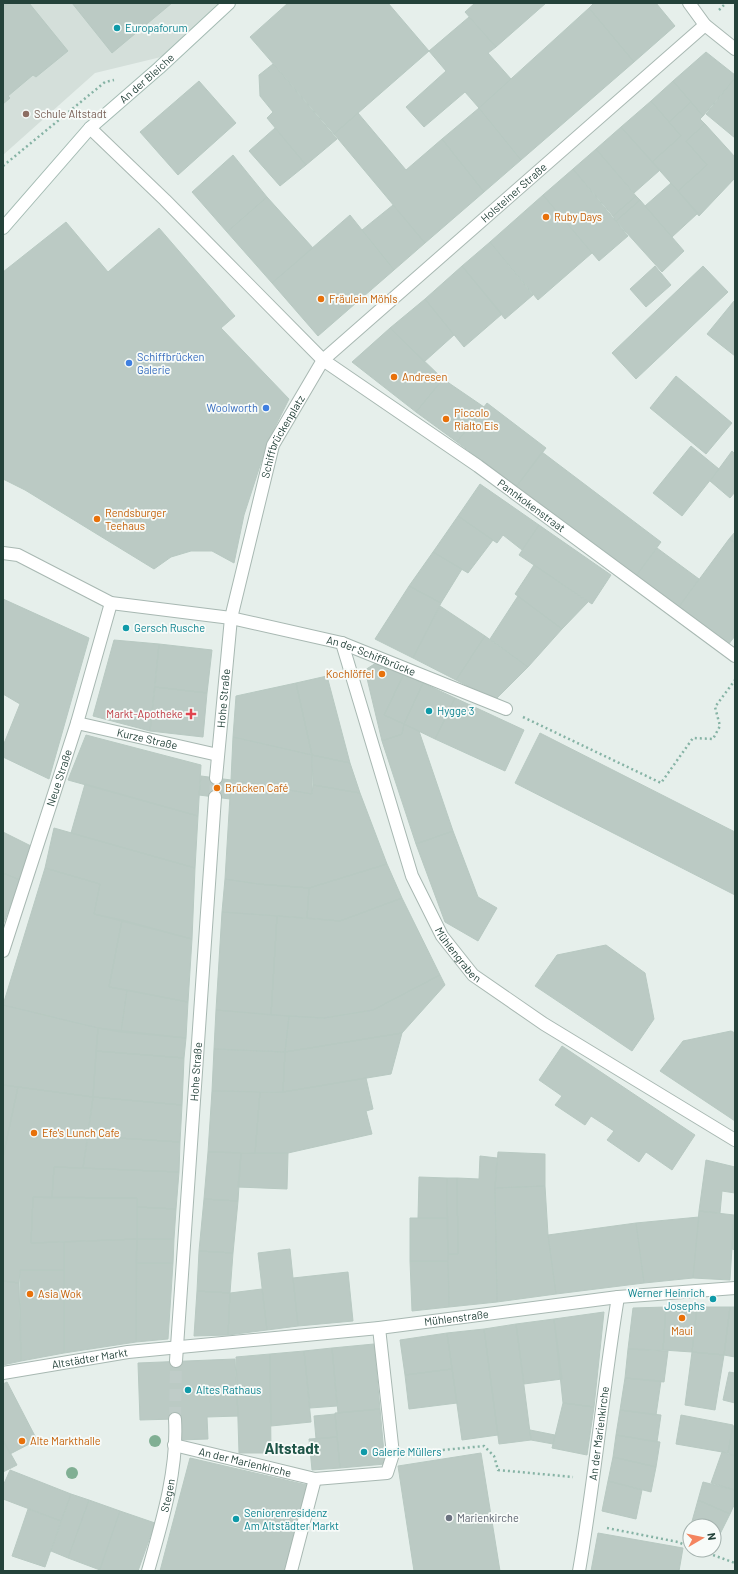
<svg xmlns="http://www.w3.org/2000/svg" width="738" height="1574" font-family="Barlow,sans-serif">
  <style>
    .built { fill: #d4dfda }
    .building { fill: #bbcac4; stroke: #b8c9c2 }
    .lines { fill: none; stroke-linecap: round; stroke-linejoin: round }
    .street-tunnel { stroke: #bfccc8; stroke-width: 12; stroke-dasharray: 12 6; stroke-linecap: butt }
    .street-casing { stroke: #a8b8b2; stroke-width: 14 }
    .secondary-casing { stroke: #a4bbb3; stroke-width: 14 }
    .path { stroke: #86b3a5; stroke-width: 2.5; stroke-dasharray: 2 3; stroke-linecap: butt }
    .street { stroke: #fff; stroke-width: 12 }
    .secondary { stroke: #fff; stroke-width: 12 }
    .tree { fill: #80af93 }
    .culture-dot { fill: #0f9aa8; stroke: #f7fbf9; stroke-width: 1.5 }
    .education-dot { fill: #8d6e63; stroke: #f7fbf9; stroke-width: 1.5 }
    .food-dot { fill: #e8710a; stroke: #f7fbf9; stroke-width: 1.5 }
    .shop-dot { fill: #3f7fe0; stroke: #f7fbf9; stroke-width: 1.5 }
    .health-dot { fill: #e0444e; stroke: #f7fbf9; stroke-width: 1.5 }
    .worship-dot { fill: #6b7280; stroke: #f7fbf9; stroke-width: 1.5 }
    .labels { text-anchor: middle; stroke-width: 3.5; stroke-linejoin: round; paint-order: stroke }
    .culture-label { font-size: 11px; fill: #0d838f; stroke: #f7fbf9; text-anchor: start }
    .street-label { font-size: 11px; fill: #24423a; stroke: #f7fbf9 }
    .education-label { font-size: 11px; fill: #785e54; stroke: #f7fbf9; text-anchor: start }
    .food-label { font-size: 11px; fill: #c56008; stroke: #f7fbf9; text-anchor: start }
    .shop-label { font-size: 11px; fill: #366cbe; stroke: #f7fbf9; text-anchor: start }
    .health-label { font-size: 11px; fill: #be3a42; stroke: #f7fbf9; text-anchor: end }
    .worship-label { font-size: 11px; fill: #5b616d; stroke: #f7fbf9; text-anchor: start }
    .district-label { font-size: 15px; font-weight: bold; fill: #1f5548; stroke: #f7fbf9 }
  </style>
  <rect width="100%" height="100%" fill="#e6efeb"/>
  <path class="built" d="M3,3H220L161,57L95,73L3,155Z"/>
  <path class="building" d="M3,3H29L68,51L36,77L33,75L8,96L10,98L3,104Z
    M72,3H172L112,53Z
    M288,3H388L429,51L334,134L250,37Z
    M475,3H546L496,47L465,12Z
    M594,3H656L675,26L634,62L589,8Z
    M589,8L634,62L521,160L479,108Z
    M469,17L496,47L488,53L511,79L479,108L465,92L424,127L406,107L446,71L429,51Z
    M706,52L735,75V78L703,116L673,81Z
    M273,64L337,139L306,165L267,118L273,112L260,96L259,75Z
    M735,78V138L706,114Z
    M199,81L236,123L178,175L140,132Z
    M673,81L691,102L669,122L651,101Z
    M651,101L681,136L652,162L621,127Z
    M691,102L703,116L700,119L705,124L686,141L707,165L678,191L652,162L681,136L669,122Z
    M479,108L521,160L484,192L442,139Z
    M358,113L406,170L442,139L484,192L425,243L334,134Z
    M705,124L735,157V178L699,216L678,191L707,165L686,141Z
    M621,127L660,170L634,193L596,149Z
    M275,128L306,165L280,186L249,151Z
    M596,149L636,196L613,216L573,169Z
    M233,155L267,197L227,232L192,192Z
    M573,169L628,236L599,261L543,195Z
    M671,183L698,213L672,237L645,206Z
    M543,195L592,253L538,300L490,242Z
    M636,196L640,200L616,221L613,216Z
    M267,197L313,248L272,283L227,232Z
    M640,200L684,251L662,272L616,221Z
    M393,205L425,243L394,270L362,230Z
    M350,215L394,270L318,336L272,283Z
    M66,222L108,272L159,228L235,316L221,328L289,399L268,441L244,515L234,563L212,551H191L171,557L154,569L25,490L3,479V272Z
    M490,242L533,295L505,319L462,266Z
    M462,266L502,314L464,347L425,299Z
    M655,266L671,285L646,307L630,289Z
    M703,266L728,292L636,379L612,353Z
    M425,299L454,335L424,362L390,328Z
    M734,301L735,302V356L707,334Z
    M390,328L443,379L416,412L352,362Z
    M676,376L732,423L706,454L650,408Z
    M443,379L484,407L457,442L416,412Z
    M487,403L546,448L516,487L457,442Z
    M691,446L719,469L682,516L653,493Z
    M732,451L735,454V492L730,498L710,481Z
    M542,452L661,542L636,576L516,487Z
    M480,484L539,525L522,550L503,535L497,543L458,516Z
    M458,516L493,540L468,573L433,552Z
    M539,525L611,575L592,604L519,555Z
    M735,532V543L729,539Z
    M729,539L735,543V636L728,645L678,608Z
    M657,548L699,579L678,608L636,576Z
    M433,552L462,569L441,603L409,586Z
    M534,565L588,602L562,629L515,594Z
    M409,586L441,603L413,658L375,639Z
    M518,596L562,629L528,667L490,639Z
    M3,599L89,638L49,779L3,757V746L20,704L3,694Z
    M440,606L485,636L456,680L413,658Z
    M485,636L528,667L495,700L456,680Z
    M114,640L159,644L150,731L93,716Z
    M159,644L212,650L207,693L155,687Z
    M376,663L404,674L384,715L404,724L402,734L382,741L365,670Z
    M404,674L423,683L404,724L384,715Z
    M327,676L350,763L312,755L296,683Z
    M296,683L312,755L233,737L236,696Z
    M423,683L455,698L435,739L404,724Z
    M155,687L207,693L203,737L150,731Z
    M455,698L524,730L505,771L435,739Z
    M404,724L419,731L453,831L416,844L382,741L402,734Z
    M540,733L735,832V895L515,783Z
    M86,735L201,765L198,816L68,780Z
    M233,737L312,755V794L231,780Z
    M312,755L350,763L360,793L313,785Z
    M201,776L231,780L230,799L199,795Z
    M231,780L312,794L313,785L360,793L387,864L309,888L258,884L225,879Z
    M85,784L198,816L195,868L71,833Z
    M54,828L195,868L192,939L94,914L100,884L45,868Z
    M453,831L478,897L497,908L478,941L445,922L416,844Z
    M3,832L33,847L20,880L3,873Z
    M387,864L402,898L340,921L307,918L309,888Z
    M45,868L100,884L94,914L122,920L109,987L127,990L121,1032L98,1028L3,1005Z
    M3,873L20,880L3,925Z
    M225,879L258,884L309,888L307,918L222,912Z
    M402,898L440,975L373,1010L324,1018L271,1015L277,916L340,921Z
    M222,912L277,916L271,1015L216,1010Z
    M122,920L192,939L188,1002L109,987Z
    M606,945L645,973L654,1019L632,1051L535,986L557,955Z
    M440,975L445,985L402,1033L285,1052L289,1016L324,1018L373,1010Z
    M127,990L188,1002L186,1038L121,1032Z
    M3,1005L98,1028L93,1097L3,1085Z
    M216,1010L289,1016L285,1052L214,1049Z
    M98,1028L186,1038L184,1058L96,1051Z
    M731,1031L735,1033V1121L660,1071L683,1041Z
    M402,1033L391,1074L283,1092L285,1052Z
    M562,1046L695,1135L672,1170L646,1152L639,1162L607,1140L614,1131L591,1116L585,1125L555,1105L562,1096L539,1080Z
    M214,1049L285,1052L283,1092L212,1091Z
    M96,1051L184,1058L182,1105L93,1097Z
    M366,1078L373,1109L366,1111L372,1134L288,1153H255L260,1092H283Z
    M3,1085L18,1087L3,1157Z
    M18,1087L93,1097L83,1168L54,1167L52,1198L33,1197L31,1243L64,1242V1270H20L19,1283L3,1281V1157Z
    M212,1091L260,1092L255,1153L208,1152Z
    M93,1097L182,1105L180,1142L88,1136Z
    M88,1136L180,1142L179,1172L83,1168Z
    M208,1152L241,1153L238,1201L204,1199Z
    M498,1152L545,1154V1186L495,1188Z
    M241,1153H288L287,1189L238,1187Z
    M480,1156L497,1158L495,1188L497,1302L449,1307L448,1254H458L457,1178L479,1179Z
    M706,1160L735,1167V1193L722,1191L720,1213L699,1211Z
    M54,1167L179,1172L176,1209L137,1207V1198H52Z
    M419,1177L447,1178V1218H418Z
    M447,1178H457L458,1254H448Z
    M545,1186L548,1235L556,1294L497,1302L495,1188Z
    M33,1197L137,1198V1239L31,1243Z
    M204,1199L238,1201L233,1253L199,1251Z
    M137,1207L176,1209L174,1239H137Z
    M699,1211L734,1215L730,1280L693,1278Z
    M734,1215H735V1250L732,1249Z
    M699,1217L693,1278L644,1283L636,1223Z
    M410,1218H447L448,1261H410Z
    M636,1223L644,1283L556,1294L548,1235Z
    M137,1239L136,1342L64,1353V1242Z
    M137,1239H174L173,1263H136Z
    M290,1249L298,1326L267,1330L258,1253Z
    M199,1251L233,1253L230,1293L197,1291Z
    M410,1261H448L449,1307L412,1311Z
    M136,1263H173L168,1339L136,1342Z
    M20,1270H64V1353L21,1361Z
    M348,1272L353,1321L298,1326L293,1278Z
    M3,1281L19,1283L21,1361L3,1365Z
    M262,1289L267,1330L228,1335L230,1293Z
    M197,1291L230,1293L228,1335L194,1336Z
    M666,1307H697L692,1352L663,1350Z
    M666,1307L663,1350L628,1349L633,1308Z
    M697,1307H730L724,1355L692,1352Z
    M730,1307H735V1357L724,1355Z
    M604,1312L594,1407L563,1403L554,1319Z
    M554,1319L562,1379L524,1384L516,1324Z
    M516,1324L531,1440L499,1444L484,1329Z
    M484,1329L498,1435L462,1440L447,1333Z
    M447,1333L452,1369L405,1375L400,1340Z
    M374,1344L380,1409L338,1413L332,1348Z
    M332,1348L337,1406L310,1408L304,1351Z
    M628,1349L668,1351L664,1382L625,1378Z
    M304,1351L311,1422L271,1426L270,1354Z
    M692,1352L724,1355L715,1410L685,1405Z
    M270,1354L271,1453H239L236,1357Z
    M235,1359L238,1416L207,1417L208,1439L180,1440L175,1419L140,1420L138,1363Z
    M452,1369L457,1403L409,1409L405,1375Z
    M729,1372L735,1373V1403L723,1400Z
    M625,1378L661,1381L656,1415L620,1410Z
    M7,1382L37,1440L10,1454L3,1440V1384Z
    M563,1403L594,1407L587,1455L552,1448Z
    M380,1409L385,1464L340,1468L335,1413Z
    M620,1410L661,1415L657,1442L616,1435Z
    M335,1414L337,1437L316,1439L314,1416Z
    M681,1415L733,1425L728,1453L676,1444Z
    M733,1426H735V1456L728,1453Z
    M530,1430L555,1435L553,1444L531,1440Z
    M616,1435L660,1442L656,1467L613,1457Z
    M337,1437L340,1468L312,1470L309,1439Z
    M3,1440L17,1465L3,1472Z
    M722,1452L735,1456V1490L711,1483Z
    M481,1453L500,1571H414L398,1466Z
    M613,1457L656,1467L651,1492L608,1481Z
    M190,1458L307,1485L284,1571H160Z
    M10,1470L71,1494L61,1521L3,1499V1486Z
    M608,1481L642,1490L636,1519L602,1511Z
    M703,1482L735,1490V1503L730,1514L698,1500Z
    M71,1494L89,1500L68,1558L51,1551Z
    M89,1500L120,1511L100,1570L68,1558Z
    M698,1500L730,1514L720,1534L714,1532V1526L691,1525Z
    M28,1509L61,1521L45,1567L12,1556Z
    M120,1511L155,1523L138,1571H99Z
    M690,1528V1542L686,1541Z
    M714,1532L720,1534L714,1549Z
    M598,1533L683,1548L679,1571H591Z"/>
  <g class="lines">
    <path class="street-tunnel" d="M215,797L216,778
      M175,1419L176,1361"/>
    <defs>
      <g id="street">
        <path d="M689,3L705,25L735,49"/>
        <path id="s1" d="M90,128L165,200L323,360L478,466L735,656"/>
        <path id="s2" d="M3,553L18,555L111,603L231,618L342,643L506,709"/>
        <path id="s3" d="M342,643L412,876L442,936L473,975L544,1024L735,1140"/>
        <path id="s4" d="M77,723L218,755"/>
        <path id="s5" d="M216,778L231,618L273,445L323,360L705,25"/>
        <path id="s6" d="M3,951L77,723L111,603"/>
        <path id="s7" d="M176,1361L215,797"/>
        <path id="s8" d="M3,1373L128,1352L379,1328L618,1297L735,1288"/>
        <path id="s9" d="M174,1445L315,1479L387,1473L393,1454L379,1328"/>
        <path id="s10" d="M148,1571C162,1522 178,1470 175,1419"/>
        <path d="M291,1571L315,1479"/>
        <path id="s11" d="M579,1571C595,1480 603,1388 618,1297"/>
      </g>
      <g id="secondary">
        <path id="s12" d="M3,228L90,128L159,68L229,3"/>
      </g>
    </defs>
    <use href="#street" class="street-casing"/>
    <use href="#secondary" class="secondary-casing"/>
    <path class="path" d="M719,10L726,3
      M3,166L105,82L114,80
      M523,717L661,783L693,738L713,739L720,726L715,707L735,680
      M413,1453L484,1446L494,1456L498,1470L573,1477
      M607,1528L678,1542L690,1547
      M699,1550L735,1563"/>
    <use href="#street" class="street"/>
    <use href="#secondary" class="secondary"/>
  </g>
  <g class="tree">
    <circle cx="155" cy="1441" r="6"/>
    <circle cx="72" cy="1473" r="6"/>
  </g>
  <g class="culture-dot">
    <circle cx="117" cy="28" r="4"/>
    <circle cx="126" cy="628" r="4"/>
    <circle cx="429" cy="711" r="4"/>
    <circle cx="713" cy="1299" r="4"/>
    <circle cx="188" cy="1390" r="4"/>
    <circle cx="364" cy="1452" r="4"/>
    <circle cx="236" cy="1519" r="4"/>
  </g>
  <circle class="education-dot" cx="26" cy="114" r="4"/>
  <g class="food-dot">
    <circle cx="546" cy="217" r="4"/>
    <circle cx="321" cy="299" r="4"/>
    <circle cx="394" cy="377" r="4"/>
    <circle cx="446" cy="419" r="4"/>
    <circle cx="97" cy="519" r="4"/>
    <circle cx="382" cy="674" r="4"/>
    <circle cx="217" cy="788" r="4"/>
    <circle cx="34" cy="1133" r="4"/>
    <circle cx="30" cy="1294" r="4"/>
    <circle cx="682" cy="1318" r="4"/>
    <circle cx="22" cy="1441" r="4"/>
  </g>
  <g class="shop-dot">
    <circle cx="129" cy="363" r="4"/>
    <circle cx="266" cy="408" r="4"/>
  </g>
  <path class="health-dot" d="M189 708h4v4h4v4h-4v4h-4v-4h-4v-4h4z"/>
  <circle class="worship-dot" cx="449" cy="1518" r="4"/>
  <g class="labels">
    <g class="culture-label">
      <text x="125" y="32">Europaforum</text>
      <text x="134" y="632">Gersch Rusche</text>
      <text x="437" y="715">Hygge 3</text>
      <text x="705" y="1297" text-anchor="end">Werner Heinrich<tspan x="705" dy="13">Josephs</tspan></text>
      <text x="196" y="1394">Altes Rathaus</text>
      <text x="372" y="1456">Galerie Müllers</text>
      <text x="244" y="1517">Seniorenresidenz<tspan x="244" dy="13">Am Altstädter Markt</tspan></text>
    </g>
    <g class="street-label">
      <text dy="4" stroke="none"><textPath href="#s12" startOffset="208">An der Bleiche</textPath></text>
      <text dy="4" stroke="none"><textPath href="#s5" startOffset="691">Holsteiner Straße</textPath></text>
      <text dy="4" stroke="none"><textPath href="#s5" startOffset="350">Schiffbrückenplatz</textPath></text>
      <text dy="4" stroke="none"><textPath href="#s1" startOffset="583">Pannkokenstraat</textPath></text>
      <text dy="4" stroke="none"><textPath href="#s2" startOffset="386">An der Schiffbrücke</textPath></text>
      <text dy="4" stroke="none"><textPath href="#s5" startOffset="80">Hohe Straße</textPath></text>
      <text dy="4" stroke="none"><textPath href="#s4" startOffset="72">Kurze Straße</textPath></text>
      <text dy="4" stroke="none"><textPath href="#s6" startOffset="182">Neue Straße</textPath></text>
      <text dy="4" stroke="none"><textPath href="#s3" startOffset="335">Mühlengraben</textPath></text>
      <text dy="4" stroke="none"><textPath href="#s7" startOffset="290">Hohe Straße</textPath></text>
      <text dy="4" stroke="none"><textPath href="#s8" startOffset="457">Mühlenstraße</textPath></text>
      <text dy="4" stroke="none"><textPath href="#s8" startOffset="88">Altstädter Markt</textPath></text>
      <text dy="4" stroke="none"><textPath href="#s11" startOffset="139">An der Marienkirche</textPath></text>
      <text dy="4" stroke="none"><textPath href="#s9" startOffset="73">An der Marienkirche</textPath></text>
      <text dy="4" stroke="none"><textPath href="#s10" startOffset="78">Stegen</textPath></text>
    </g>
    <g class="education-label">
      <text x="34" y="118">Schule Altstadt</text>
    </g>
    <g class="food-label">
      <text x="554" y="221">Ruby Days</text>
      <text x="329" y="303">Fräulein Möhls</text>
      <text x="402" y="381">Andresen</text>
      <text x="454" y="417">Piccolo<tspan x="454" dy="13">Rialto Eis</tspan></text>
      <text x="105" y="517">Rendsburger<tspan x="105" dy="13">Teehaus</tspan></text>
      <text x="374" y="678" text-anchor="end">Kochlöffel</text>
      <text x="225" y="792">Brücken Café</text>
      <text x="42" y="1137">Efe's Lunch Cafe</text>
      <text x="38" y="1298">Asia Wok</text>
      <text x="682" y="1335" text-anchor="middle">Maui</text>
      <text x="30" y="1445">Alte Markthalle</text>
    </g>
    <g class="shop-label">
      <text x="137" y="361">Schiffbrücken<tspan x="137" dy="13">Galerie</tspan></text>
      <text x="258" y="412" text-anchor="end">Woolworth</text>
    </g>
    <g class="health-label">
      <text x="183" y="718">Markt-Apotheke</text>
    </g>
    <g class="worship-label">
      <text x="457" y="1522">Marienkirche</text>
    </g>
    <g class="district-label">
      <text x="292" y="1454">Altstadt</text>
    </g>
  </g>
  <rect width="738" height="1574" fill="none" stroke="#24423a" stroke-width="8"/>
  <g transform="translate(702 1538) rotate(81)"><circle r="19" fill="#f7fbf9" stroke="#a3b1ad"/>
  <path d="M0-3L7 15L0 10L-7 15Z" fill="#f4845f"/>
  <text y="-6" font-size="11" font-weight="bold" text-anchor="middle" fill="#24423a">N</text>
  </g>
</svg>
